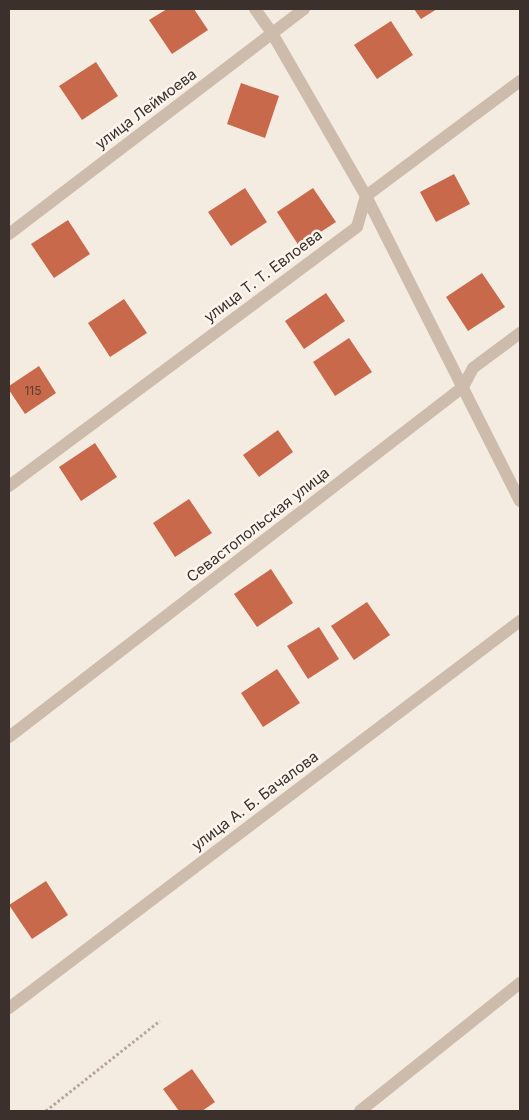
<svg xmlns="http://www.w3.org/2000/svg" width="529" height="1120" font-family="Inter,sans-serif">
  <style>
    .building { fill: #c8694b }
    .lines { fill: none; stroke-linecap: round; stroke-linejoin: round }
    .path { stroke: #b9a596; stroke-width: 3; stroke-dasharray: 2.5 2.5; stroke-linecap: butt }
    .minor { stroke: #cdbbac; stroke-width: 12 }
    .labels { text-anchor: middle; stroke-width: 5; stroke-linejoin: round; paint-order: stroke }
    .number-label { font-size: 12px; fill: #5e3e33 }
    .street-label { font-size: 15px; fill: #3b302b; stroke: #fbf5ee }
  </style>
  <rect width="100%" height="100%" fill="#f4ebe1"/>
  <path class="building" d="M167,9H194L208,30L172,54L149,20Z
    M414,9H437L421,19Z
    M391,21L413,55L377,79L354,45Z
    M96,62L118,96L82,120L59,86Z
    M241,83L279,96L265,138L227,124Z
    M454,174L470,204L436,222L420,192Z
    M245,188L267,222L231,246L208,212Z
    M313,188L336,222L299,246L277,212Z
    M68,220L90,254L54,278L31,244Z
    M482,273L505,307L468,331L446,297Z
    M326,293L345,321L304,349L285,321Z
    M124,299L147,333L110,357L88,323Z
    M349,338L372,372L335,396L313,362Z
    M39,366L56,393L25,414L9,390V386Z
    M278,430L293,452L259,477L243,455Z
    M95,443L117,477L81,501L59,467Z
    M189,499L212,533L175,557L153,523Z
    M271,569L293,603L257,627L234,594Z
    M367,602L390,635L354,660L331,626Z
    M319,627L339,659L308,679L287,646Z
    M277,669L300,703L263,727L241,693Z
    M46,881L68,915L32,939L9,905Z
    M192,1069L215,1102L202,1111H179L163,1089Z"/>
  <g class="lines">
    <path class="path" d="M46,1111L160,1021"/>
    <path class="minor" d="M255,9L272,33L366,196L520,501
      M9,234L304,9
      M9,486L357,227L366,196L520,81
      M9,737L463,387L473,368L520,333
      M9,1008L520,621
      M360,1111L520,983"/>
  </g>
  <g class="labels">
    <g class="number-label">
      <text x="33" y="395">115</text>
    </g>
    <g class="street-label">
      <text transform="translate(146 109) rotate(-37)" y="5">улица Леймоева</text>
      <text transform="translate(263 276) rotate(-37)" y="5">улица Т. Т. Евлоева</text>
      <text transform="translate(258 525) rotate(-38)" y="5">Севастопольская улица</text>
      <text transform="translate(255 801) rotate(-37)" y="5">улица А. Б. Бачалова</text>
    </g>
  </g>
  <rect width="529" height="1120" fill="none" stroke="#3b302b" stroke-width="20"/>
</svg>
